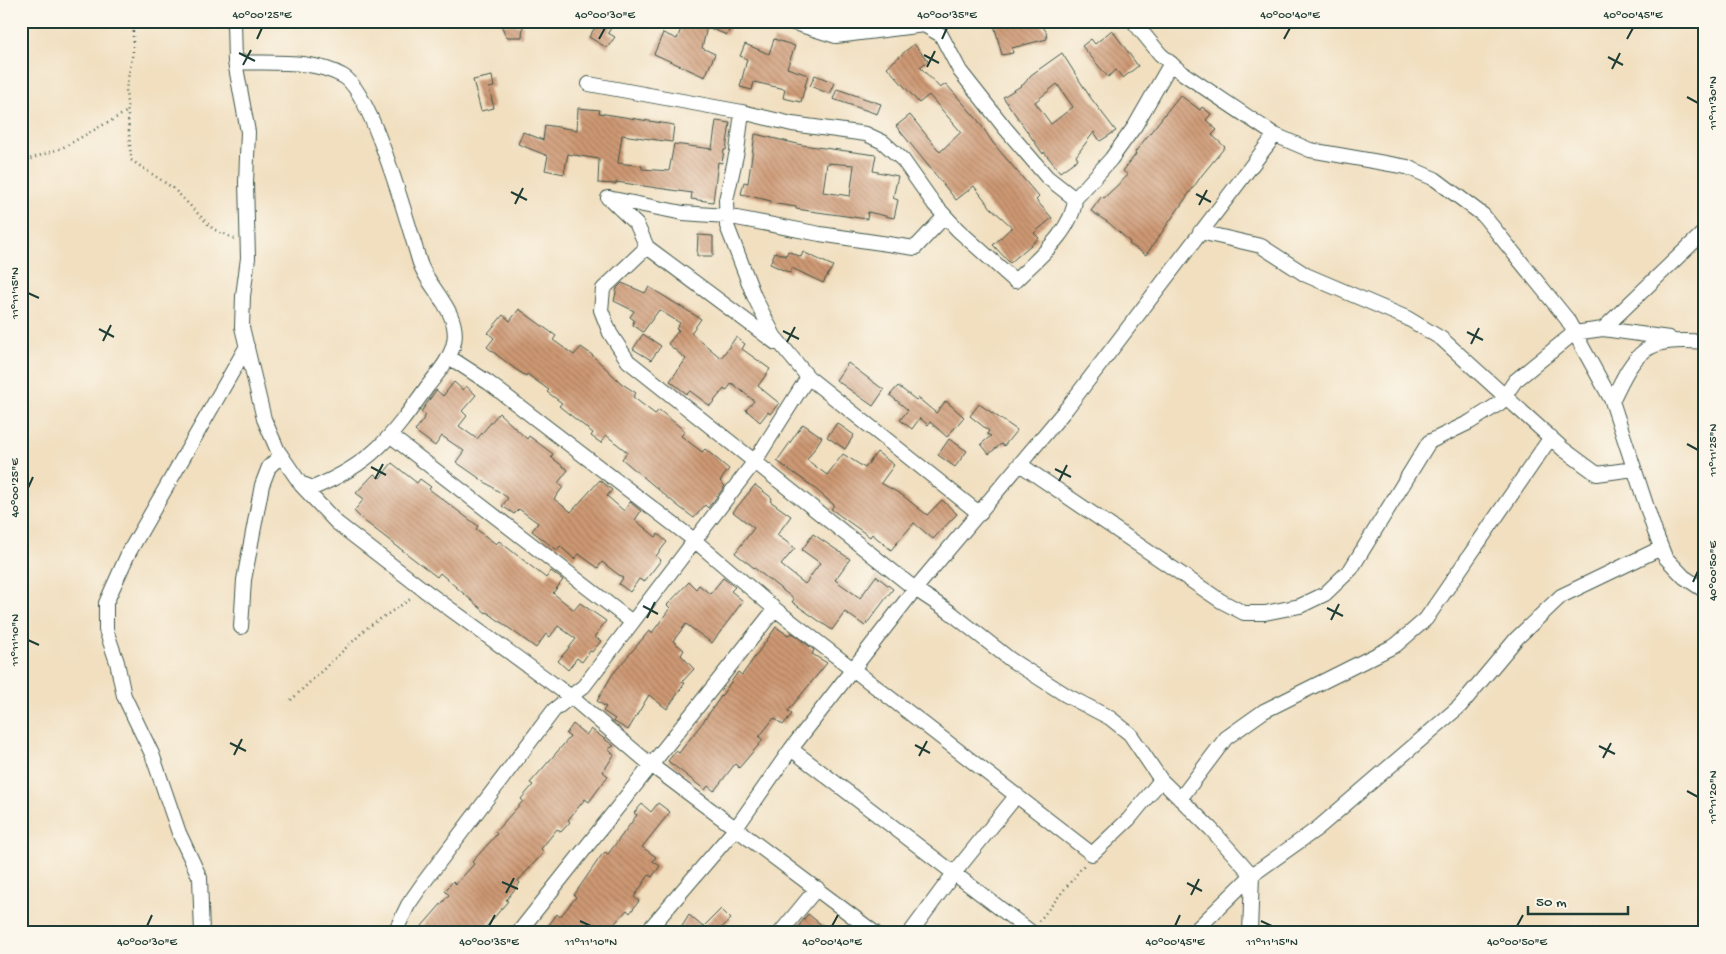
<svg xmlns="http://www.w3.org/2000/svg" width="1726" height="954" font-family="'Gochi Hand',sans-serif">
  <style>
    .building { fill: url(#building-back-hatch); fill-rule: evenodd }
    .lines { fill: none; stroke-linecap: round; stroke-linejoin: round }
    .minor-casing { stroke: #3e5549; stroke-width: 16 }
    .path { stroke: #3e5549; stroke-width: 2.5; stroke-dasharray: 1 4; stroke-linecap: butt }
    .minor { stroke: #fff; stroke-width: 14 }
    .ticks { fill: none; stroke: #1f3d34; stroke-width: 2 }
    .neatline { fill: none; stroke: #1f3d34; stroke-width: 2 }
    .ticks-label { font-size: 12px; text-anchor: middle; fill: #1f3d34 }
  </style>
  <defs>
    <pattern id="building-back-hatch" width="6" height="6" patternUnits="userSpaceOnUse" patternTransform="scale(1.25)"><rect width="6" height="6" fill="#ce9873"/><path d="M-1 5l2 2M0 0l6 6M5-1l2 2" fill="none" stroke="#a77d5f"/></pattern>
  </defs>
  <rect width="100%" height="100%" fill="#fbf7ec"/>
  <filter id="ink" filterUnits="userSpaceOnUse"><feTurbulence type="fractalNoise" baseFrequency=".02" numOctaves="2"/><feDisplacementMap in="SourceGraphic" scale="10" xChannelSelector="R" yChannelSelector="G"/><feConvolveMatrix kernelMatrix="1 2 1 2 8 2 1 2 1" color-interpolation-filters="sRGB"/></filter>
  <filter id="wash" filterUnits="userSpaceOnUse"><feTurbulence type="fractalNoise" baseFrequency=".0096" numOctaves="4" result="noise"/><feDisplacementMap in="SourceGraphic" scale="20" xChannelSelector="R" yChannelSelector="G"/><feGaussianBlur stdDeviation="1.12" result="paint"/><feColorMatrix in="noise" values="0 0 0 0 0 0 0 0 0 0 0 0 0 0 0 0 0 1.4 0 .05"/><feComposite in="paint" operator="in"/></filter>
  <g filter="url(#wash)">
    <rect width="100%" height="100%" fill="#f1dfc0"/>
    <g id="blocks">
      <path class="building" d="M599,21H604L612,26L608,33L615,37L607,48L589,37Z
        M684,21H733L727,35L707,27L702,48L715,54L705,77L654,54L663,33L677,39Z
        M993,21H1038L1046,31L1047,39L1012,48L1013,53L1002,55Z
        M501,24L523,25L522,37H506Z
        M1112,30L1138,66L1123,78L1116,70L1108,77L1082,46L1091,39L1095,44Z
        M774,39L795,46L787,68L808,75L801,102L783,98L785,89L754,82L752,90L740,87L747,59L740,56L745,44L769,54Z
        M914,44L928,61L920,67L940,88L946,84L977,119L993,143L1039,197L1036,200L1052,218L1034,233L1039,238L1010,263L993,245L1012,227L991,208L974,186L956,200L896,126L910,115L940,152L961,132L929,95L919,103L887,67Z
        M1062,53L1090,97L1116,131L1100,141L1094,132L1076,156L1078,159L1060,172L1044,152L1043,154L1003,97L1024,84L1031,75ZM1057,84L1073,107L1051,124L1035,102Z
        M815,75L835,83L830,94L810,86Z
        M492,76L494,87L489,88L494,108L481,111L473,80Z
        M837,89L881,104L877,114L833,99Z
        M1180,95L1200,110L1202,107L1211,114L1206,120L1217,130L1212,135L1225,147L1202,175L1146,255L1129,244L1130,242L1109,223L1091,211L1102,196L1104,198L1128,175L1123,171L1136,154L1135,152Z
        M578,108L600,110L599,113L674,125L672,142L622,135L618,163L642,166V169L669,171L674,144L712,149L716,121L730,123L726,150H724L722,163L718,162L713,202L691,199L692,193L616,182V184L598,183L599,159L568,154L564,174L545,170L548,156L518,144L523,132L543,140L545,125L577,130Z
        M755,134L802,145L876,155L873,171L898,176L893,198L898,200L894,218L868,212L867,219L796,209V207L770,203L771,201L741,194L744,182L748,183ZM827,163L854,165L850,196L823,192Z
        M698,235L713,236V256H697Z
        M788,251L801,257L803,252L833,266L823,283L792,268L790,273L770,264L775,252L786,256Z
        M622,283L645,293L649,287L701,319L691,333L721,358L736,337L745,344L742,349L770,369L758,386L779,403L770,414L768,412L760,422L746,410L754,401L732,383L726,391L724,389L710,406L690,391L687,394L670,381L686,359L668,344L679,330L676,329L680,323L659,310L643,332L633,325L634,320L630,317L634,311L614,301L617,288Z
        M519,309L556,336L553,340L574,355L581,347L591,354L621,383L636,393L633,397L655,414L659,410L685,431L681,436L702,452L705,449L729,469L720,481L725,486L708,508L705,505L694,518L678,506L622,459L627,452L606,435L601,443L591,436L593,433L559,406L562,403L547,392L549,390L527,374L526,376L515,369L487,347L494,338L488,333L503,315L510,321Z
        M643,334L661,346L651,360L633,349Z
        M848,363L884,390L873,406L836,380Z
        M454,382L463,390L466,386L476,395L462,411L467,416L459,426L477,439L499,413L527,439L529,436L553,454L551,457L568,470L558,483L563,487L554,499L571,512L600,480L612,490L607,496L624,511L630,502L641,511L635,520L656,537L658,534L667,542L656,556L661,560L644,582L639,579L630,592L619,584L623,578L602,562L598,568L579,554L574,559L560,546L557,550L532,531L538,523L519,509L514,514L502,506L508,498L456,462L464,451L442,436L435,446L415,431L426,415L421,412L436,390L443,396Z
        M898,386L916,400L918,398L936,413L946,401L964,417L947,437L930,422L928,425L920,418L912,429L900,420L908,410L890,395Z
        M979,404L1017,430L1004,446L1001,444L989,454L981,444L991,436L987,434L989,431L970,416Z
        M837,423L854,435L845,449L827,437Z
        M803,424L822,437L807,460L827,475L843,454L865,468L877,452L894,465L881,483L902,495L927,515L942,500L957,514L933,539L914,523L891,550L872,534L870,537L831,509L834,505L812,486L777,461Z
        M949,439L967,451L955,467L938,455Z
        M392,463L417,483L420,479L431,487L429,489L478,526L476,529L496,544L499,541L546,578L551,571L563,580L553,593L574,610L580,603L606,621L594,637L601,641L592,652L590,651L582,662L577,658L568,670L558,661L576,639L558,626L550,637L546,634L536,648L487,612L486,613L440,573L437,577L363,520L354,511L364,499L356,493L374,474L380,478Z
        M755,485L772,498L770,501L791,516L777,535L795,548L781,565L805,584L820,563L802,550L813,534L850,559L835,580L860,598L876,576L893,589L865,626L845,612L832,630L792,602L794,599L735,553L754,528L733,512Z
        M723,578L735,587L731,591L743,601L712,643L686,624L673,641L684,650L681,655L694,669L682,682L685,683L667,709L649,695L628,730L613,721L615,719L603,711L606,707L597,701L612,675L649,631L652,633L670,608L667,605L689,582L696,589L699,585L710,594Z
        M776,627L788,635L792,633L814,650L812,654L827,663L788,711L792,714L783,725L774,718L759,737L763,740L739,768L735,764L714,791L708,786L705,790L668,761L676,751L679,753L703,722L738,672L742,675Z
        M573,724L586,735L591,729L614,746L608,749L614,755L603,772L608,776L597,791L589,802L585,799L568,820L570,822L561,832L557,829L541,849L544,852L518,881L520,883L506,900L508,901L481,933H430L422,926L449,895L445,891L453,881L456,884L474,864L472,862L497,834L495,832L523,801L521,799L533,785L530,783L570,737L566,734Z
        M658,803L670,812L642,847L656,857L653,861L660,866L652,877L649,875L634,897L639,901L630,913L627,910L606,933H543L557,914L560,917L576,897L574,895L601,856L605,852L608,854L637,815L634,813L642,804L651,812Z
        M721,909L731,919L716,933H678L689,915L703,927Z
        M808,914L818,922L832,933H793Z"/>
    </g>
  </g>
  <g filter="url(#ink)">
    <use href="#blocks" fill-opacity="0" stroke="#3e5549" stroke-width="1"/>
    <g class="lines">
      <defs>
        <path id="minor" d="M234,21L235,62L248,132L246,182L248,258L243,296L242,327L264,419L278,451L300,483L313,488C373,463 391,437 427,387C437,374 451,359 454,342C460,314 432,291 422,268C419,262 418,256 416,250C406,217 371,91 343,76C311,58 271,64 235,62
          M1133,21L1160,54L1181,72L1275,135L1310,150L1407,167L1435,179L1483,215L1567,319L1612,401L1655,532L1665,557L1684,577L1705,591
          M589,84L742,112L792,124L866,134L883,142L903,160L934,204L958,230L1015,281C1037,259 1073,231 1075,199L1047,177L1005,128L960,71L941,35L924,25L836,36L788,21
          M742,112L737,151L726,200L727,226L754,296L774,336L808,377L980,514
          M608,198L683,213L726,216L820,234L915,248L945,216
          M609,198L637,225L647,247L776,343
          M1075,199L1111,159L1135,126L1171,63
          M1200,232L1261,246L1306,275L1407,318L1442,339L1563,449L1597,474L1634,469
          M647,247L603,289L601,310L610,333L628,361L915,589L950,612L1011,660L1066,695L1110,718L1130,734L1161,780L1211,829L1252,875L1250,933
          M1603,329L1669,338
          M449,357L489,383L694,540L775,609L1092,854L1129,819L1161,780
          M1612,401C1636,350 1645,337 1705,342
          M391,436L632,622
          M1021,465L1221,601L1244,613H1265L1300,606L1325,594L1351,569L1429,442L1470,422L1500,403L1515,381L1574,333L1603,329L1705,231
          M301,485L337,523L424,590L571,697L651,765L875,933
          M241,627L244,580L262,485L269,467L281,455
          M791,749L1031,932
          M1180,799L1226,738L1264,711L1396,645L1426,619L1551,437
          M396,930L408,905L424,882L554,710L584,686L755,461L808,377
          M202,933L200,878L179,833L152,754L124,696L117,662L106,630V603L128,554L247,346
          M518,933L775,609
          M646,933L736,828L791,749L915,589L1067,408L1275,135
          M780,933L817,888
          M910,933L955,872L1017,795
          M1193,933L1252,875L1318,828L1460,706L1517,638L1561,596L1661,548"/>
      </defs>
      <use href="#minor" class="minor-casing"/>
      <path class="path" d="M133,21V52L126,89L131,160L173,188L213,229L235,239
        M21,162L62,148L128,111
        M291,700L368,627L412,598
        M1039,921L1084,865"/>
      <use href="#minor" class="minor"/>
    </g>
  </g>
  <path class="ticks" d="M257,39L262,28M599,39L605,28M942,39L947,28M1284,39L1290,28M1627,39L1633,28M239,53L255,61M924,55L939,63M1608,57L1623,65M243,65L251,50M927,67L935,51M1612,69L1620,53M1687,97L1698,103M511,192L527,200M1196,194L1211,202M515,204L523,188M1199,205L1207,190M28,293L39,298M99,329L114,337M783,331L799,339M1467,332L1483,340M103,341L111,325M787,342L795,327M1471,344L1479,328M1687,444L1698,450M371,467L386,475M1055,469L1071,477M375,479L383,464M1059,481L1067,465M28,488L33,477M1693,582L1698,571M643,606L658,614M1327,608L1343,616M647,618L655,602M1331,620L1339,604M28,640L39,645M230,743L246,751M915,745L930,753M1599,746L1615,754M234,755L242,739M919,756L927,741M1603,758L1611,743M1687,791L1698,797M502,882L518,889M1187,883L1202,891M506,893L514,878M1191,895L1199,879M580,921L591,926M1261,921L1272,926M147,926L152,915M489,926L495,915M832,926L838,915M1175,926L1180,915M1517,926L1523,915"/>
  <rect width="1726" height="954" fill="none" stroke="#fbf7ec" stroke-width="55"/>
  <path d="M1528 906v8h100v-8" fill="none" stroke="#1f3d34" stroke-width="2.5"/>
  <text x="1536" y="906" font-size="15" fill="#1f3d34" stroke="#fbf7ec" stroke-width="4" paint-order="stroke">50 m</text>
  <rect x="28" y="28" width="1670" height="898" class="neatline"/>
  <g class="ticks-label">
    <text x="262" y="18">40°00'25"E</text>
    <text x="605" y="18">40°00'30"E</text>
    <text x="947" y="18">40°00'35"E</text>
    <text x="1290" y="18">40°00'40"E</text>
    <text x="1633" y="18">40°00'45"E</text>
    <text transform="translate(1712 103) rotate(-90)" y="4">11°11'30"N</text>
    <text transform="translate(14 293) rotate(-90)" y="4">11°11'15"N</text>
    <text transform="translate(1712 450) rotate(-90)" y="4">11°11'25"N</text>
    <text transform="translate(14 488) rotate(-90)" y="4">40°00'25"E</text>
    <text transform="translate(1712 571) rotate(-90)" y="4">40°00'50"E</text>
    <text transform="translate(14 640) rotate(-90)" y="4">11°11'10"N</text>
    <text transform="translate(1712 797) rotate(-90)" y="4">11°11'20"N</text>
    <text x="147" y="945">40°00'30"E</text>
    <text x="489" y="945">40°00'35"E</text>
    <text x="591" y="945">11°11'10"N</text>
    <text x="832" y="945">40°00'40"E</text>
    <text x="1175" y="945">40°00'45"E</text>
    <text x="1272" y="945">11°11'15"N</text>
    <text x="1517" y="945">40°00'50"E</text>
  </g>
</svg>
